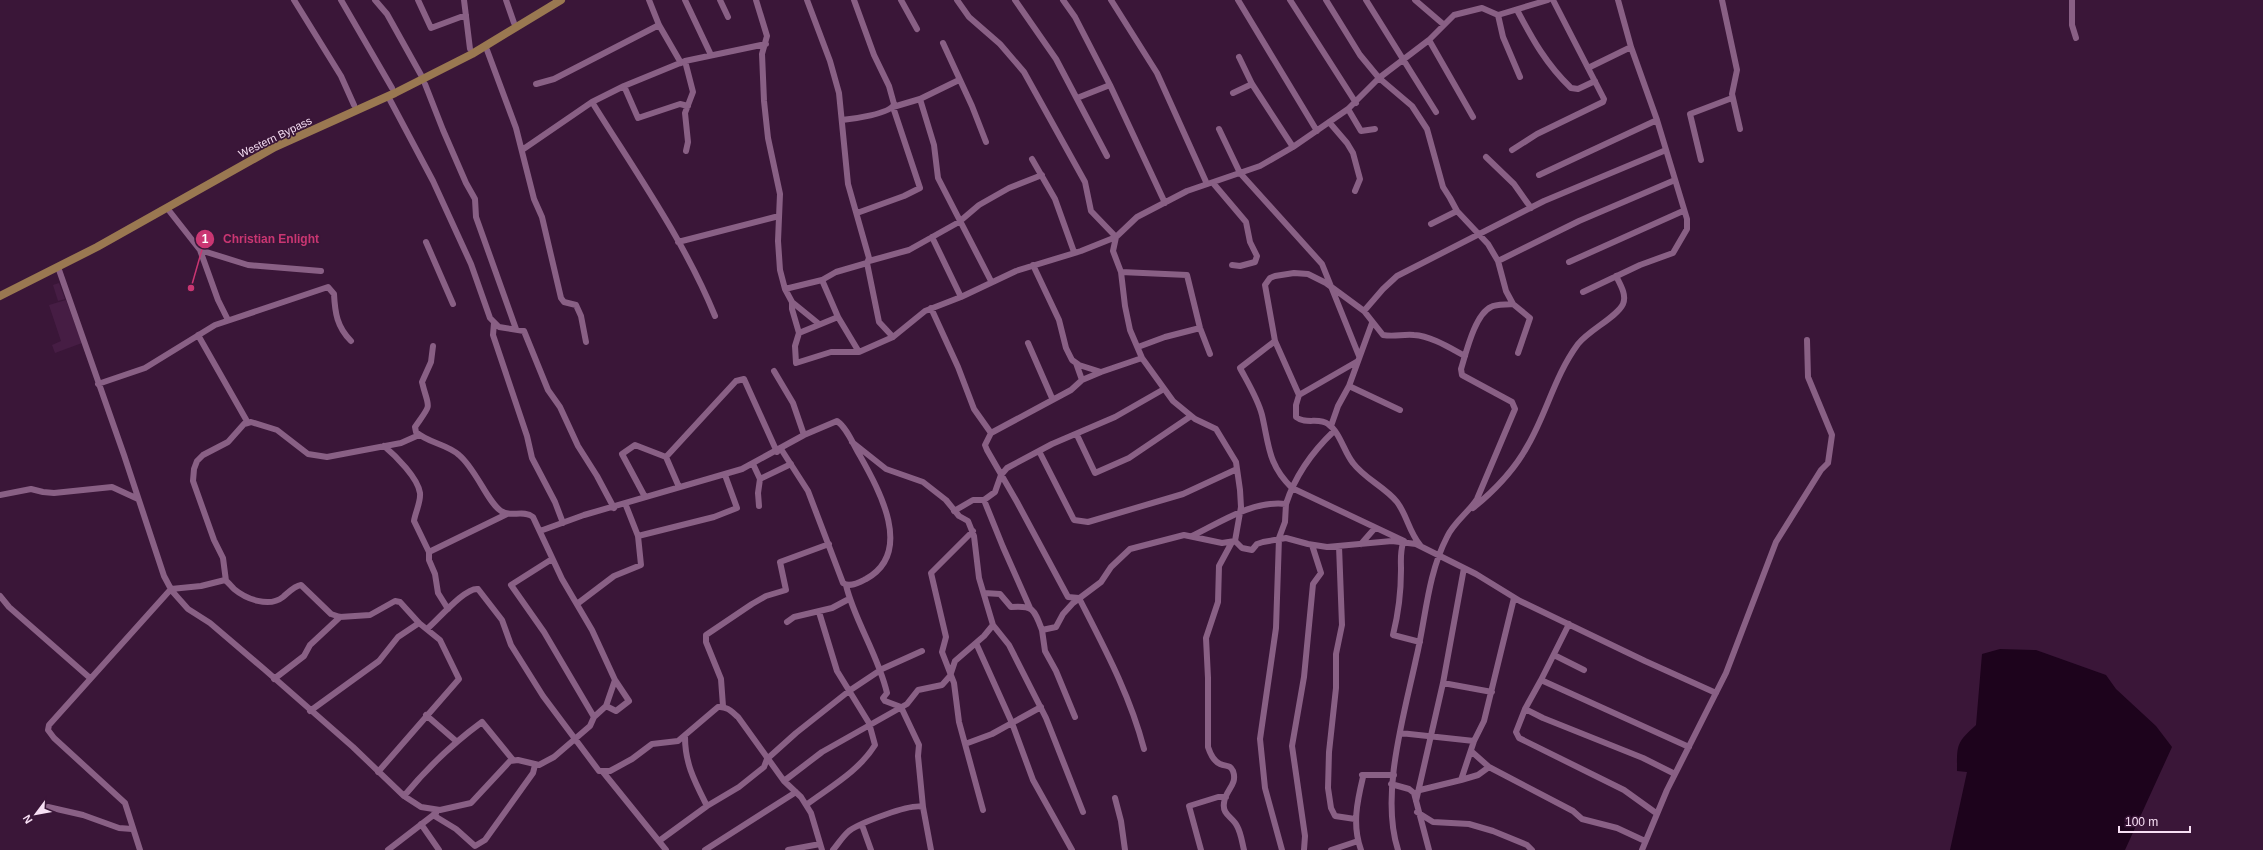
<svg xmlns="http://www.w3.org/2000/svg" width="2263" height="850" font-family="Arial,sans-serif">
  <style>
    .built { fill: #461d44 }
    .water { fill: #1d031c }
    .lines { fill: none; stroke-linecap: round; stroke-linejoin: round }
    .minor { stroke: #896085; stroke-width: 6 }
    .major { stroke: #9a7851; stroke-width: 8 }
    .labels { text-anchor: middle; stroke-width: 3.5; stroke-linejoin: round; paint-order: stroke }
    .street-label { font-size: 11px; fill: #f7dff4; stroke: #3a1638 }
    .leader { fill: none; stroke: #ca3672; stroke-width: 1.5 }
    .callout-dot { fill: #ca3672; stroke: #3a1638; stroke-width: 1.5 }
    .mark-label { font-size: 12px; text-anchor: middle; font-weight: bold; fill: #fff }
    .callout-label { font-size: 12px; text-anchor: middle; font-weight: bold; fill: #ca3672; stroke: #3a1638; stroke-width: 3.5; stroke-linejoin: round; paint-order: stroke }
  </style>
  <rect width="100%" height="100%" fill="#3a1638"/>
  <path class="built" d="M59,283L65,299L58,301L53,285Z
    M66,300L82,343L55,353L52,345L61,341L49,305Z"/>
  <path class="water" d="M2000,649L2036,650L2106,675L2116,689L2156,726L2172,747L2125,850H1950L1967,772L1957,771C1957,745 1956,743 1976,725L1982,654Z"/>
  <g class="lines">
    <path class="minor" d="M294,0L341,76L354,105
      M341,0L392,88
      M375,0L387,14L421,75
      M418,0L431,28L466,15
      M464,0L470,49
      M506,0L514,23
      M649,0L659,25L681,63
      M685,0L711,55
      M720,0L728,17
      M756,0L767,36L762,54L764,101L768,138L780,194L778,241L780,270L785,289L792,302L819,324
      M807,0L830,61L839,93L848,184L869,258L867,263L836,272L822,280L838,317
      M901,0L917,29
      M957,0L969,17L1000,44L1024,72L1085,182L1091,211L1116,237L1113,251L1121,272L1125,306L1130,330L1142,358L1173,401L1195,419L1216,429L1236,462L1240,490L1241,507L1235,541
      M1015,0L1056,59L1107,156
      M1063,0L1075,17L1110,85L1165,203
      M1111,0L1157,73L1207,184
      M1238,0L1317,131
      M1290,0L1356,103
      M1326,0L1360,55L1379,78L1412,106L1427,129L1443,187L1450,198L1457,211L1488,244L1498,261L1506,291L1513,304L1530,318L1518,353
      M1366,0L1436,112
      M1415,0L1443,24
      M1722,0L1737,70L1732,94L1740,129
      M2072,0V25L2076,38
      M1517,10C1533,40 1546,64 1571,88L1578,89L1595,81
      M1498,15L1503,37L1520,77
      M1429,40L1473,117
      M943,43L972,106L986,142
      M487,50L516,128L534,199L542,217L561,298L564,302L576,305L581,316L586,342
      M1239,57L1252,84L1293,147
      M685,61L693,92L685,113L688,142L686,151
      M1588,68L1631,47
      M425,84L443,130L466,183L475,199L476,217L516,329
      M536,84L554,79L659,25
      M624,86L638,118L680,104L688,106
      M1233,93L1252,84
      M1077,98L1110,85
      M920,99L934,145L938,178L991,281
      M390,100L433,181L471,264L490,318L499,327L524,331L548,390L560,407L578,446L597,476L614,508
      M592,102C635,171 684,240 715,316
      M1348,109L1361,131L1375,129
      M842,120C852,119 891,114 894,104L889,86L874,55L854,0
      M1329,122L1347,143L1353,153L1360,179L1355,191
      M1219,129L1240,173L1322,264L1359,356
      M522,150L592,102L624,86L685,61L766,44
      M1512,150L1537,134L1603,102L1604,99L1553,0
      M1486,157L1514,184L1531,208
      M1032,159L1055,199L1074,252
      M1701,160L1690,114L1732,98
      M1539,175L1657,120
      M1213,183L1246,222L1250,242L1257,256L1255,262L1240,266L1232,265
      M167,208L200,250L248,265L321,271
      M857,213L904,196L920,188L893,107L920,99L959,80
      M1431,224L1457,211
      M932,237L961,297
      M426,242L453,304
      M678,242L779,216
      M200,250L218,300L228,320
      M869,261L909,250L959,222L979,205L1009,188L1042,175
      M1498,261L1579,221L1675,180
      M1569,262L1683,211
      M867,263L879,322L893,337
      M1033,265L1059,320L1066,348L1072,360L1079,365L1101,372L1142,358
      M58,267L124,455L164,576L172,591L188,609L210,623L264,669L353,747L404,796L421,807L440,810L471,803L510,761L518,760L539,765L554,757L590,726L594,717L606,706L615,680L592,630L562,579L533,517C523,509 511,518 501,511C488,503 476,469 459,455C447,444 428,443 416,432L415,427C433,401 429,411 422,382L431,362L433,346
      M1121,272L1187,275L1200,328L1210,354
      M785,289L822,280
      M1583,292L1640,265L1673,253L1687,229V219L1657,120L1631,47L1618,0
      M792,302V309L799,333
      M931,308L958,367L974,409L991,433
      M1364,311L1383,289L1397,276L1544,201L1666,150
      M494,323L493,335L527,436L532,458L555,502L563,523
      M198,335L248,423
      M1275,341L1240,368C1248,383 1258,399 1262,415C1269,445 1268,465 1292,488L1404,541
      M1028,343L1052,398
      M1138,347L1165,337L1200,328
      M859,352H831L796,363L795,346L799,333L838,317L859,352L893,337L925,311L961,297L1016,271L1081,251L1116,237L1137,217L1187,191L1260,166L1293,147L1348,109L1379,78L1429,40L1454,15L1482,8L1498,15L1548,0
      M1076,363L1082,380
      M774,371L793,403L804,435
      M1101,372L1082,380L1071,390L991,433L985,445L987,450L1017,502L1068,597L1079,598C1104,647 1130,695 1144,749
      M98,384L145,368L215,325L328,287L334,294C335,313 337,327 351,341
      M1349,386L1400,410
      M1299,395L1358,361
      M1331,426L1338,406L1349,386L1372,323
      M1077,435L1095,473L1129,458L1191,416
      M384,446C396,456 418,478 420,493C421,502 415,513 414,521L429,552V560L435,574L438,593L448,609
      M1039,451L1074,520L1088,522L1183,494L1237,469
      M666,457L736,381L744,379L777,452
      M753,464L760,479L758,493L759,506
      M760,479L791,464
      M0,495L31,489L43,492L54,493L112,487L138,499
      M645,497L622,454L635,445L666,457L679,487
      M984,500L1003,547L1030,608
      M1473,508C1494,491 1515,469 1528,445C1547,412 1555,375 1578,344C1589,330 1617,317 1623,304C1627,295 1620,284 1616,276
      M954,511L973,500H984L995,492L1001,475L1007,468L1052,444L1115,417L1164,389
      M540,531L584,515L742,469L804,435L837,421C847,428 853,444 859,454C878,488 915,552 866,579C860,582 850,588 843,583L808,491L781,449
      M973,531L931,573L946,637L942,652L954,683L959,722L983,810
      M638,536L714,517L737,508L725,475
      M1192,536C1221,522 1253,500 1286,504C1295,476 1313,451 1334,431
      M1232,542L1219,566L1218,602L1206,638L1208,678V747C1210,753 1213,761 1220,764C1226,767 1230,764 1233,771C1238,785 1225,790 1224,803C1222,815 1233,817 1237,826C1241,833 1242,842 1244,850
      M1403,543C1400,553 1401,560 1401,570C1401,591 1398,615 1393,635L1420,642
      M1361,544L1375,528
      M1420,545C1409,532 1407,515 1397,502C1385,487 1365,479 1353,463C1344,452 1340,432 1328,424C1319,417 1306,425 1296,417V405L1299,395L1275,341L1265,285L1270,278L1275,276L1294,273L1308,274L1326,283L1364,311L1383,335C1394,337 1403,334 1414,335C1431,336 1450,348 1465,356
      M1339,546L1342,625L1336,654V688L1329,752L1328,788L1331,808L1335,816L1355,819
      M429,552L507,514
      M552,559L511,585L544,632L594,717
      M226,581L223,558L214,540L193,481L194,469L197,461L203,455L228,442L244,424L251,422L277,430L308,454L327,457L401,443L419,435
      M846,585C854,620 878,654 887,693L883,698L885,701L901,707L919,745L918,756L923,807L931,850
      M984,593L1000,594L1011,607C1033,605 1034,609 1042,630
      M0,596L9,607L90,678
      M1514,598L1484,721L1474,741L1461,780L1478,775L1489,767L1573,811L1582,819L1617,828L1645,841
      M577,604L614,576L641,565L638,536L625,503
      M787,622L794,617L832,608L847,600
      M1569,624L1541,680L1689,747
      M993,625L1009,645L1046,718L1083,812
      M427,629C437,621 465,587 478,589L502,620L511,645L543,696L599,771H610L632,759L652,744L678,741L718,707C727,706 732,712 738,717L784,781L801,797L811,813L822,850
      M976,643L1012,723L1033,780L1072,850
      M1554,655L1584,670
      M274,679L304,656L310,645L340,617
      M1541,680L1525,709L1516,732L1519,738L1624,790L1656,813
      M1443,683L1492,692
      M606,706L616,711L629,701L615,680
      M723,706L721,679L706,642V635L752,604L766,596L786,590L780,562L829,544
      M1525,709L1543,718L1643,758L1675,774
      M310,711L379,661L398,637L419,623
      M426,715L456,741
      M1075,717L1056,671L1045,651L1042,630L1056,627L1063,614L1073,603L1101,582L1111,567L1130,549L1184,535L1222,543L1235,541L1242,548L1252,550L1257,544L1263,542L1286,538L1308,544L1327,547L1392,541L1416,544L1476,574L1520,601L1645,661L1716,693
      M1400,733L1474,741
      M685,737C685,764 695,782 707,806
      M965,744L992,734L1041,707
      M1471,751L1489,767
      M603,772L666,850
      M784,781L822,752L907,704L918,690L942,685L950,676L955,661L984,636L993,625L979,578L974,536L968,521L959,516L946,500L923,482L886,469L852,442
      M1391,784L1409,789L1414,793L1429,850
      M1420,790L1461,780
      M404,796C427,768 452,744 482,722L513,760
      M1115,798L1121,821L1125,850
      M1416,801L1443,683L1464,568
      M806,805C830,787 859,771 875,745L869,723L837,671L819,612
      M48,807L83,815L119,828L132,829
      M1417,812L1433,822L1469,824L1493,831L1527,845L1532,850
      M433,815L456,829L475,846L485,840L533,773L535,765
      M421,824L439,850
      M862,825L871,850
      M659,841L707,806L739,787L764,767L767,759L796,733L849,691L882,669L922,651
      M140,850L125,803L54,738L48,730L49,725L171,589L201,586L225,580C228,582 231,586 234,589C246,599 269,608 283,597C288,593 294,586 301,585L331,614L340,617L370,615L395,601L400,602L419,623L440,640L459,679L378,772
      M388,850L436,813
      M705,850L796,792
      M788,850L820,844
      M833,850C838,844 843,836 849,831C860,823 911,803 923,807
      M1201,850L1189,806L1218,797H1226
      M1282,850L1265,788L1260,739L1276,628L1279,538L1285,522L1286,504
      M1304,850L1305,836L1292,746L1304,677L1313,584L1321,573L1312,545
      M1331,850L1358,841
      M1361,850C1352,825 1357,802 1363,777L1362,775H1394
      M1398,850C1380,795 1404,715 1416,659C1426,618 1427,576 1447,537C1454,522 1468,513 1477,499L1515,409L1512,402L1462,375L1461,369C1466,353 1475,314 1491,307C1496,304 1506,305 1513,304
      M1642,850L1667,790L1726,673L1776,542L1821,470L1828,463L1832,435L1808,377L1807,340"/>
    <path class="major" d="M0,296L97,247L275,147L395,93L472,54L561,0"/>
  </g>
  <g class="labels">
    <g class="street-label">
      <text transform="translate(275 137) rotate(-26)" y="4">Western Bypass</text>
    </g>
  </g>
  <path class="leader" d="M191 288L205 239"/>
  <g class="callout-dot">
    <circle cx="191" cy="288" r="4"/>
    <circle cx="205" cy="239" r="10"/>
  </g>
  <g class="mark-label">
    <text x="205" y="243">1</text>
  </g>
  <g class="callout-label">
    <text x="271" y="243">Christian Enlight</text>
  </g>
  <g transform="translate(36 814) rotate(238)" stroke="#3a1638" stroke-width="3" paint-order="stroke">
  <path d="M0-3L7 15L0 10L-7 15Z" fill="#f7dff4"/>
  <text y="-6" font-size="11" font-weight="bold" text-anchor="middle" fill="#f7dff4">N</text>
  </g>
  <path d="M2119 826v6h71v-6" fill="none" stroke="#f7dff4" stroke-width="2"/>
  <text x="2125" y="826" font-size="12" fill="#f7dff4" stroke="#3a1638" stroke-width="3" paint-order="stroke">100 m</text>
</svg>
